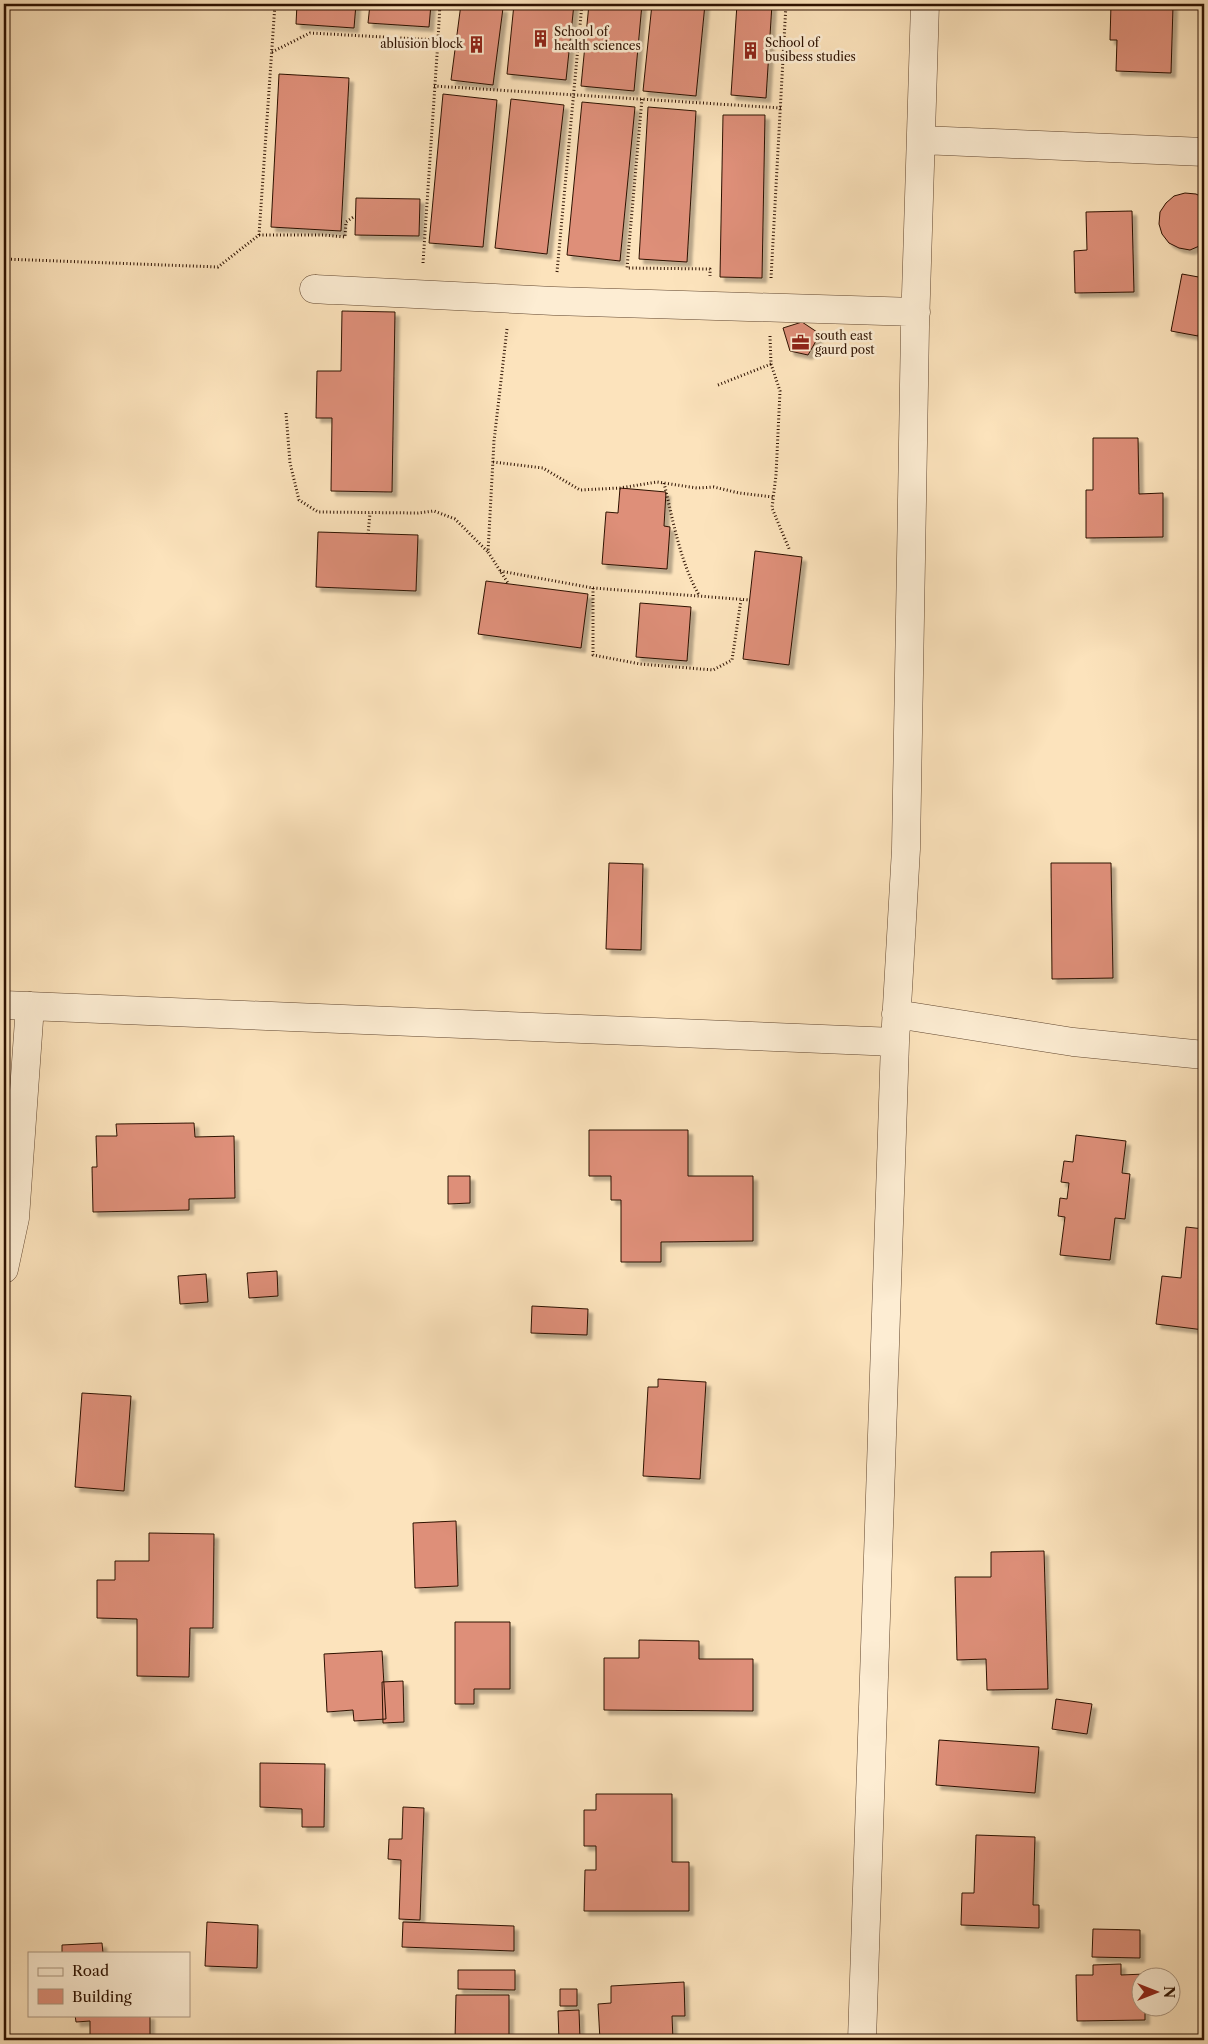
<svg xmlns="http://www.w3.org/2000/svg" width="1208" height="2044" font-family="'Libre Caslon Text',serif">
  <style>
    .building { fill: #de8f79; stroke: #2d1100; filter: url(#shadow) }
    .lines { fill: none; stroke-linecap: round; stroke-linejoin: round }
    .minor-casing { stroke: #61462f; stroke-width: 29 }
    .path { stroke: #2d1100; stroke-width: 3; stroke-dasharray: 1 2.5; stroke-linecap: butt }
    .minor { stroke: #fdedd3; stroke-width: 28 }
    .labels { text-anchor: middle; stroke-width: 5; stroke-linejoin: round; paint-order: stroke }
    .poi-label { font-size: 12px; fill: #2d1100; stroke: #fdedd3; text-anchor: start }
  </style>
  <defs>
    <filter id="shadow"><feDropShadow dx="4.5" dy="4.5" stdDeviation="1" flood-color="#0004"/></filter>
  </defs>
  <rect width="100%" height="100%" fill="#fce3bc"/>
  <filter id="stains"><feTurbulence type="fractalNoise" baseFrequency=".004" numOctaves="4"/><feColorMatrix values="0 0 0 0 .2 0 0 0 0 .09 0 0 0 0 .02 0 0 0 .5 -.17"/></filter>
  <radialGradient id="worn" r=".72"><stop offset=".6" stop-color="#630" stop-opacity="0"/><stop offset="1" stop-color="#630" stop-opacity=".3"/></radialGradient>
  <path class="building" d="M297,4H356L354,28L296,24Z
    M370,4H431L429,27L368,23Z
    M461,4L503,8L493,85L451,80Z
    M514,4H574L566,80L507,74Z
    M589,4H642L634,91L581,86Z
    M652,4H705L696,96L643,91Z
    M737,4H772L766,98L731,95Z
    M1111,4H1167L1173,6L1171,73L1116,71L1117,40H1110Z
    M279,74L349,78L341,231L271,227Z
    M443,94L497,100L483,247L429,243Z
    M511,99L564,105L547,254L495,248Z
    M582,102L635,107L620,261L567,255Z
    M648,107L696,111L687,262L639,259Z
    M723,115H765L762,278L720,277Z
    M1185,193L1196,194L1204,198V244L1190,250L1179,248L1169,243L1162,234L1159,224L1160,212L1166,203L1174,196Z
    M356,198L420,199L419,236L355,235Z
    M1132,211L1134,292L1075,293L1074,251L1087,250L1086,212Z
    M1182,274L1204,278V320H1201L1198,336L1171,331Z
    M342,311L395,312L392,492L331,491L332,418H316L317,371H341Z
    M802,322L820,334L808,355L790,351L783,328Z
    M1093,438H1138L1139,494L1163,493V537L1086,538V490H1093Z
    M620,488L666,492L664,526L670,527L667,569L602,564L606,512L618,513Z
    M318,532L418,535L416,591L316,587Z
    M755,551L802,557L789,665L743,659Z
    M486,581L588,594L581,648L478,634Z
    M640,603L691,607L687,661L636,657Z
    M609,863L643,864L641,950L606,949Z
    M1051,863H1111L1113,978L1052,979Z
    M194,1123L195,1137L234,1136L235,1198L189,1199V1210L93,1212L92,1167H97L96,1136H117L116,1124Z
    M589,1130H688V1176H753V1241L661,1242V1262H621V1200H611V1176H589Z
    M1076,1135L1126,1141L1122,1173L1130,1174L1125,1219L1115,1218L1110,1260L1060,1255L1065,1217L1058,1216L1060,1198L1067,1199L1069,1183L1061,1182L1064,1161L1073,1162Z
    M448,1176H470V1203L448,1204Z
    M1186,1227L1204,1229V1330L1156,1324L1162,1276L1181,1278Z
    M277,1271L278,1296L249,1298L247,1273Z
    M206,1274L208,1302L180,1304L178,1276Z
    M532,1306L588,1309L587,1335L531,1333Z
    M658,1379L706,1382L700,1479L643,1476L648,1387H658Z
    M82,1393L131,1396L124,1491L75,1487Z
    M456,1521L458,1586L415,1588L413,1523Z
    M149,1533L214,1534L213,1628H190L189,1677L137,1676V1619L97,1618V1580H115V1561H149Z
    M1044,1551L1048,1689L987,1690L986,1659L957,1660L955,1577H991V1552Z
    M455,1622H510V1689H474V1704H455Z
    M639,1640L699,1641V1659H753V1711L604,1710V1658H639Z
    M382,1651L386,1719L354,1721L353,1710L327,1712L324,1654Z
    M403,1681L404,1722L383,1723L382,1682Z
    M1056,1699L1092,1704L1087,1734L1052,1729Z
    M939,1740L1039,1747L1035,1793L936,1785Z
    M260,1763L325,1764L324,1827H302V1809L260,1807Z
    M596,1794H672V1862H689V1911H584L585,1870H596V1846H584V1810H596Z
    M403,1807L424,1808L420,1920L399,1919L401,1860L388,1859L389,1839H402Z
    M976,1835L1035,1837L1033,1905H1039V1928L961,1925L962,1893H974Z
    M207,1922L258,1925L257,1968L205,1966Z
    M403,1922L514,1926V1951L402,1947Z
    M1093,1929L1140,1930V1958L1092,1957Z
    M102,1943L103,1953H62V1945Z
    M1121,1964V1975L1145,1974V1976H1140V2006H1145V2020L1077,2021L1076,1975H1093V1965Z
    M458,1970H515V1990L458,1989Z
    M684,1982L685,2016H672L673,2040H600L598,2004L611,2003V1986Z
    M560,1989H577V2006H560Z
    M456,1995H509V2040H455Z
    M579,2010L580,2040H559L558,2011Z
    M75,2015H150V2036L169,2035V2040H79V2038L90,2037V2021L76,2022Z"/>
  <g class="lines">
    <defs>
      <path id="minor" d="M921,140L1204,152
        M329,290L314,289L554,301L916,312
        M4,1005L895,1042
        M896,1014L1073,1042L1204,1055
        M4,1269L15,1218L30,1006
        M862,2040L895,1042L906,849L915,327L925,4"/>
    </defs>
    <use href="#minor" class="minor-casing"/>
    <path class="path" d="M272,52L310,33L438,40L440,4
      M434,86L781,108
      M642,99L627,268L710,269V276
      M259,235H324L345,237L346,222L355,216
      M4,259L218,267L259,235L275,4
      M423,263L438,40
      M557,272L582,4
      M771,278L786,4
      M507,329L494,441L488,552L508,583
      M770,336L771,364L780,391L776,475L772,508L790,551
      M718,385L771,364
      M286,413L290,463L299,500L318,512L418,513L434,511L455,519L488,552
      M493,462L543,468L580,490L620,488L657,482L697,488L714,487L739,493L773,497
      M664,483C673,520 680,562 699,595
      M368,534L370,513
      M500,571L593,588L750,600
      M593,588V655L640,664L713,670L732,660L741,600"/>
    <use href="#minor" class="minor"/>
  </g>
  <defs>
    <symbol id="building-bare" viewBox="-9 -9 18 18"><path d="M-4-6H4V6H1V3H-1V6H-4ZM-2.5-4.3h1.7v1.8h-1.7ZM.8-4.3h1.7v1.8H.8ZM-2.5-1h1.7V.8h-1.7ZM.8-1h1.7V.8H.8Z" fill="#8f2418" stroke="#fdedd3" stroke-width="2.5" paint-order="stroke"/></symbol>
    <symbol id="office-bare" viewBox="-9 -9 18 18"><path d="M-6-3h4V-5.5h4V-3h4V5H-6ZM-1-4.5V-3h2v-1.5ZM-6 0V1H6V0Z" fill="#8f2418" stroke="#fdedd3" stroke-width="2.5" paint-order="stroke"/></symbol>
  </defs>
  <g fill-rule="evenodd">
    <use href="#building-bare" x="528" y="26" width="25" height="25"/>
    <use href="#building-bare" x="464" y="32" width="25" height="25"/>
    <use href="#building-bare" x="738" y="38" width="25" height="25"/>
    <use href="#office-bare" x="788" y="330" width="25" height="25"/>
  </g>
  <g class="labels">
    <g class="poi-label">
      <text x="554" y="36">School of<tspan x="554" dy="14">health sciences</tspan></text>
      <text x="765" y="47">School of<tspan x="765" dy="14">busibess studies</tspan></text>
      <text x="463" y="48" text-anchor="end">ablusion block</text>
      <text x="815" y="340">south east<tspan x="815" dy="14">gaurd post</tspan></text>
    </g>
  </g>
  <rect width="1208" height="2044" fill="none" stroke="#fce3bc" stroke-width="20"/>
  <rect x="5" y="5" width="1198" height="2034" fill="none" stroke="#2d1100" stroke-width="2.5"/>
  <rect x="10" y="10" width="1188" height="2024" fill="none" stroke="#2d1100"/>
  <rect x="28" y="1952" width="162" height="65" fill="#fdedd3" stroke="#aa957f"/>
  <rect x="38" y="1968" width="25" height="8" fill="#fdedd3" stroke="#aa957f"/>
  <text x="72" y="1976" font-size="15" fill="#2d1100">Road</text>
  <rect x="38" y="1989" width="25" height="15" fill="#de8f79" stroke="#aa957f"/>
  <text x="72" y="2002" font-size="15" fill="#2d1100">Building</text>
  <g transform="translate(1156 1992) rotate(90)"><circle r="24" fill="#fdedd3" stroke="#aa957f"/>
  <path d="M0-4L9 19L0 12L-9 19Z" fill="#8f2418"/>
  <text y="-8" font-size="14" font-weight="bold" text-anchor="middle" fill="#2d1100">N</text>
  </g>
  <rect width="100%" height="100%" filter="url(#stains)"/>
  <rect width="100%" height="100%" fill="url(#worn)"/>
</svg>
